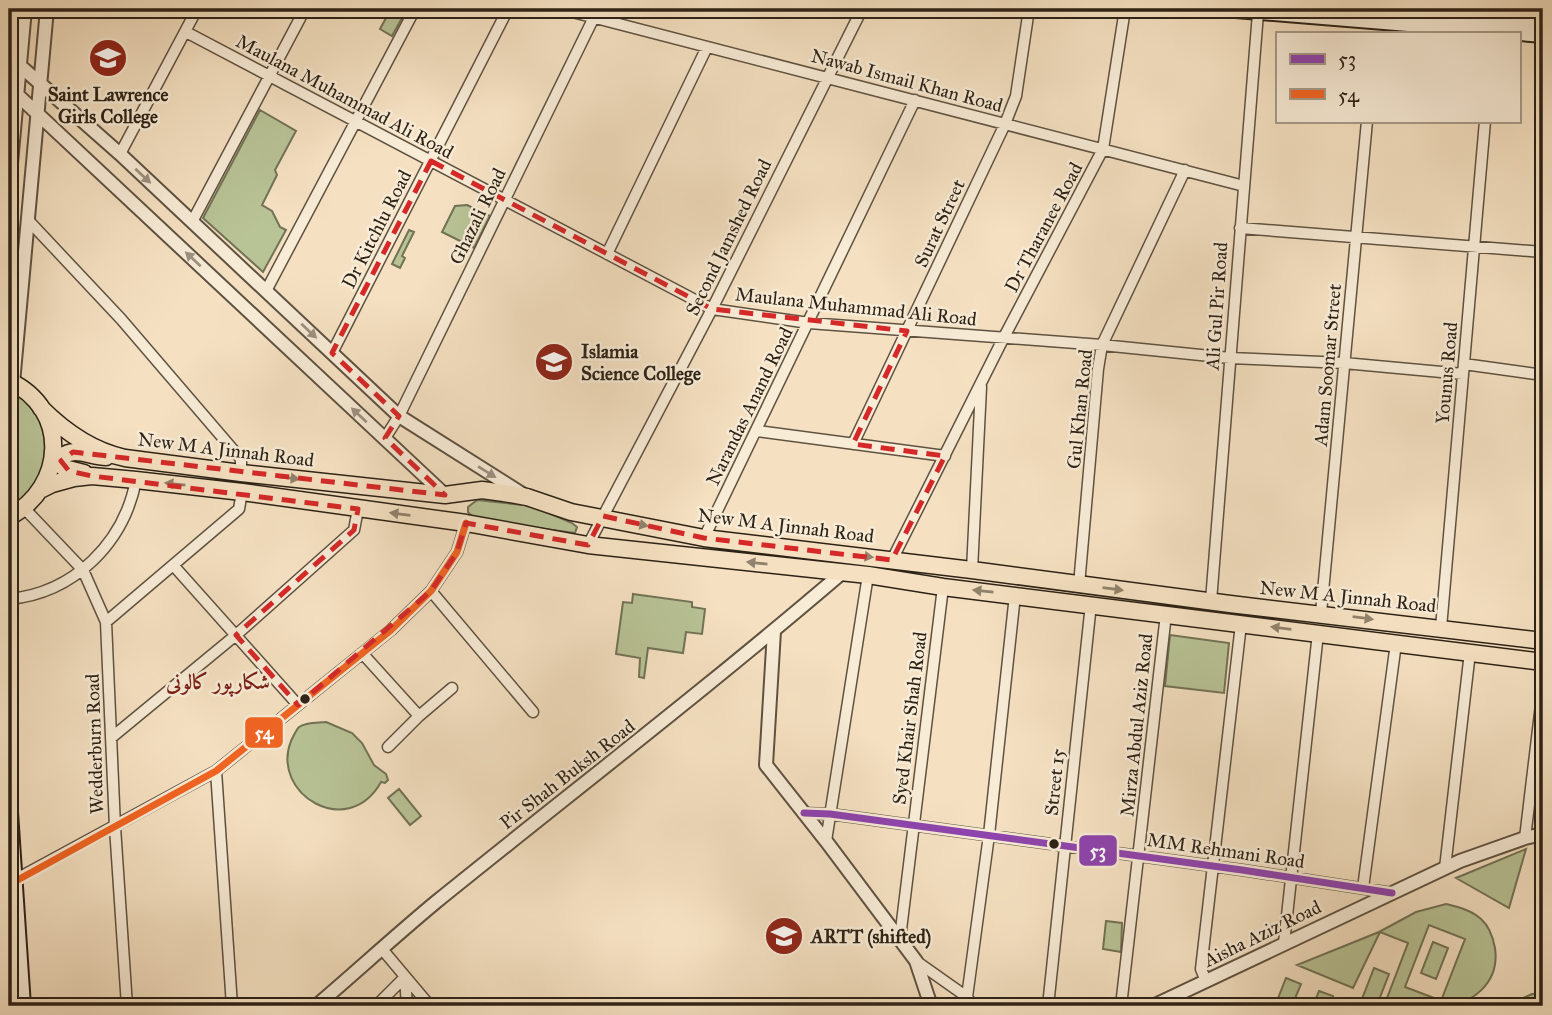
<svg xmlns="http://www.w3.org/2000/svg" width="1552" height="1015" font-family="'IM FELL Great Primer',Amiri,serif">
  <style>
    .green { fill: #b8c396; stroke: #727256; stroke-width: 2 }
    .lines { fill: none; stroke-linecap: round; stroke-linejoin: round }
    .minor-casing { stroke: #5f5241; stroke-width: 13 }
    .tertiary-casing { stroke: #5f5241; stroke-width: 16 }
    .secondary-casing { stroke: #2d2216; stroke-width: 18 }
    .primary-casing { stroke: #2d2216; stroke-width: 19 }
    .minor { stroke: #f8ecd7; stroke-width: 10 }
    .tertiary { stroke: #f8ecd7; stroke-width: 12 }
    .secondary { stroke: #f8ecd7; stroke-width: 14 }
    .primary { stroke: #f5e1c2; stroke-width: 16 }
    .bus-1-casing { stroke: #f8ecd7; stroke-width: 12 }
    .bus-2-casing { stroke: #f8ecd7; stroke-width: 12 }
    .bus-1 { stroke: #8e44ad; stroke-width: 7 }
    .bus-2 { stroke: #f26522; stroke-width: 7 }
    .oneway { fill: #9d9180 }
    .oneway2 { fill: #91826c }
    .marked { fill: none; stroke: #d62828; stroke-width: 5; stroke-dasharray: 14 9; stroke-linejoin: round }
    .bus-dot { fill: #2d2216; stroke: #f8ecd7; stroke-width: 2.5 }
    .labels { text-anchor: middle; stroke-width: 5; stroke-linejoin: round; paint-order: stroke }
    .street-label { font-size: 19px; fill: #2d2216; stroke: #f8ecd7 }
    .poi-label { font-size: 19px; font-weight: bold; fill: #2d2216; stroke: #f8ecd7; text-anchor: start }
    .neighbourhood-label { font-size: 21px; font-weight: bold; fill: #7a1f14; stroke: #f8ecd7 }
    .line-badge { stroke: #f8ecd7; stroke-width: 2.5 }
    .badge-label { font-size: 19px; text-anchor: middle; font-weight: bold; fill: #fff }
  </style>
  <rect width="100%" height="100%" fill="#f5e1c2"/>
  <filter id="stains"><feTurbulence type="fractalNoise" baseFrequency=".00286" numOctaves="4"/><feColorMatrix values="0 0 0 0 .2 0 0 0 0 .09 0 0 0 0 .02 0 0 0 .5 -.17"/></filter>
  <radialGradient id="worn" r=".72"><stop offset=".6" stop-color="#630" stop-opacity="0"/><stop offset="1" stop-color="#630" stop-opacity=".3"/></radialGradient>
  <path class="green" d="M391,9H407L392,36L380,29Z
    M260,110L296,131L275,170L277,175L262,205L272,211L280,227L286,230L263,272L203,218Z
    M467,205L490,216L474,248L442,232L455,206Z
    M409,230L414,232L402,256L405,258L400,268L392,264Z
    M9,390C59,413 55,484 9,507Z
    M477,500L532,506L572,523L577,527L575,533L475,520L468,512V507Z
    M633,594L692,602V607L705,609L702,634L686,632L683,653L648,648L644,678L639,677L640,658L616,654L623,602L632,603Z
    M1170,635L1229,643L1224,693L1165,686Z
    M326,722L352,733L362,743L374,765L386,774L388,780L385,783L381,782C348,841 270,794 291,741C293,737 296,730 299,727C306,722 318,723 326,722Z
    M399,789L421,816L410,825L388,798Z
    M1526,849L1509,908L1456,878Z
    M1446,904C1458,907 1471,910 1481,919C1490,927 1493,937 1495,948C1500,983 1472,1006 1439,1006L1465,939L1429,925L1405,987L1434,998L1433,1006H1384L1408,943L1380,932L1353,988L1297,965L1379,932L1416,912Z
    M1106,921L1122,923L1121,952L1103,949Z
    M1433,942L1448,948L1436,979L1421,973Z
    M1374,968L1389,974L1377,1005L1362,999Z
    M1286,978L1301,984L1292,1006H1275Z
    M1319,991L1333,996L1329,1006H1313Z
    M1543,993V1006H1505L1532,994Z"/>
  <g class="lines">
    <defs>
      <path id="minor" d="M561,9L1244,186
        M186,32L712,309L809,323L1102,345L1230,358L1344,363L1463,374
        M120,154L197,9
        M27,219L121,319L241,459V473
        M192,222L305,9
        M1240,228L1543,252
        M607,254L707,47
        M266,291L415,9
        M332,353L508,9
        M1464,364L1543,375
        M757,431L945,456
        M385,438L399,416L598,9
        M853,444L1005,124L1016,96L1029,9
        M24,508L83,570L106,622L115,827L127,1006
        M704,538L915,100
        M588,545L712,309L862,9
        M892,560L1003,339L1103,149L1125,9
        M173,565L298,705
        M972,570L981,387
        M1079,585L1098,369L1102,345L1185,170
        M431,591L533,712
        M9,599C74,593 124,543 136,480
        M1211,601L1258,13
        M1321,613L1367,121
        M106,622L239,509L242,492
        M1441,628L1485,121
        M362,653L419,716
        M111,738L236,635L354,530L358,509
        M388,747L419,716L452,688
        M216,771L232,1006
        M804,813L830,814L1242,870L1392,893
        M1525,838L1543,688
        M826,841L868,575
        M1445,868L1470,652
        M11,882L216,771L391,630L431,591L457,552L466,523
        M1363,888L1396,643
        M900,938L943,587
        M1284,943L1318,633
        M382,949L430,1006
        M916,961L967,997L973,1006
        M405,977L407,1006
        M1206,981L1201,969L1241,624
        M967,997L989,835L1015,595
        M376,1006L405,977
        M1048,1006L1091,604
        M1121,1006L1166,614"/>
      <path id="tertiary" d="M9,56L120,154L399,416L524,495
        M9,87L445,495
        M9,185L25,9
        M13,383L47,9
        M774,631L766,765L826,841L916,961L931,1006
        M316,1006C356,972 395,936 436,902C572,792 710,686 843,572
        M1153,1006L1460,861L1525,838L1543,834"/>
      <path id="secondary" d="M1223,9L1519,33
        M1329,9L1543,24
        M1519,33L1543,35
        M9,797L23,1006"/>
      <path id="primary" d="M9,381C70,409 66,487 9,517
        M41,408C64,431 92,451 125,458L241,473L445,495L482,490L504,493L527,497L571,512L704,538L972,570L1230,604L1543,641
        M84,473L64,468L61,464L62,457C74,446 91,457 106,457
        M42,489L52,484L74,478L92,476L136,480L242,492L466,523L588,545L868,575L943,587L1543,662"/>
    </defs>
    <use href="#minor" class="minor-casing"/>
    <use href="#tertiary" class="tertiary-casing"/>
    <use href="#secondary" class="secondary-casing"/>
    <use href="#primary" class="primary-casing"/>
    <use href="#minor" class="minor"/>
    <use href="#tertiary" class="tertiary"/>
    <use href="#secondary" class="secondary"/>
    <use href="#primary" class="primary"/>
    <defs>
      <path id="bus-1" d="M804,813L830,814L1242,870L1392,893"/>
      <path id="bus-2" d="M9,882H14L216,771L391,630L431,591L457,552L466,523"/>
    </defs>
    <use href="#bus-1" class="bus-1-casing"/>
    <use href="#bus-2" class="bus-2-casing"/>
    <use href="#bus-1" class="bus-1"/>
    <use href="#bus-2" class="bus-2"/>
  </g>
  <defs><path id="oneway-solid" d="M-6-.8H1V-3.2L6.5 0L1 3.2V.8H-6Z" transform="scale(1.75)"/></defs>
  <g class="oneway">
    <use href="#oneway-solid" transform="translate(143 176) rotate(43)"/>
    <use href="#oneway-solid" transform="translate(193 259) rotate(-137)"/>
    <use href="#oneway-solid" transform="translate(309 331) rotate(43)"/>
    <use href="#oneway-solid" transform="translate(359 415) rotate(-137)"/>
    <use href="#oneway-solid" transform="translate(487 472) rotate(32)"/>
  </g>
  <g class="oneway2">
    <use href="#oneway-solid" transform="translate(289 478) rotate(6)"/>
    <use href="#oneway-solid" transform="translate(175 484) rotate(-174)"/>
    <use href="#oneway-solid" transform="translate(400 514) rotate(-173)"/>
    <use href="#oneway-solid" transform="translate(638 524) rotate(12)"/>
    <use href="#oneway-solid" transform="translate(863 556) rotate(7)"/>
    <use href="#oneway-solid" transform="translate(757 563) rotate(-174)"/>
    <use href="#oneway-solid" transform="translate(1113 589) rotate(7)"/>
    <use href="#oneway-solid" transform="translate(983 591) rotate(-174)"/>
    <use href="#oneway-solid" transform="translate(1363 618) rotate(7)"/>
    <use href="#oneway-solid" transform="translate(1281 628) rotate(-173)"/>
  </g>
  <path class="marked" d="M431,161L712,309L907,331L853,444L945,456L892,560L704,538L603,516L588,545L466,523L457,552L431,591L298,705L236,635L354,530L358,509L92,476L69,471L61,461L73,452L445,495L385,438L399,416L332,353Z"/>
  <defs>
    <symbol id="university-disc" viewBox="-11 -11 22 22"><circle r="9.5" fill="#8f2418" stroke="#f8ecd7"/><path d="M0-5L7-2L0 1L-7-2ZM-4 1L0 2.5L4 1V4Q0 6-4 4Z" fill="#fff"/></symbol>
  </defs>
  <g fill-rule="evenodd">
    <use href="#university-disc" x="86" y="36" width="44" height="44"/>
    <use href="#university-disc" x="532" y="340" width="44" height="44"/>
    <use href="#university-disc" x="762" y="914" width="44" height="44"/>
  </g>
  <g class="bus-dot">
    <circle cx="305" cy="699" r="6"/>
    <circle cx="1054" cy="844" r="6"/>
  </g>
  <g class="labels">
    <g class="street-label">
      <text transform="translate(907 80) rotate(15)" y="7">Nawab Ismail Khan Road</text>
      <text transform="translate(345 96) rotate(28)" y="7">Maulana Muhammad Ali Road</text>
      <text transform="translate(477 216) rotate(-64)" y="7">Ghazali Road</text>
      <text transform="translate(939 223) rotate(-65)" y="7">Surat Street</text>
      <text transform="translate(1043 227) rotate(-62)" y="7">Dr Tharanee Road</text>
      <text transform="translate(376 229) rotate(-63)" y="7">Dr Kitchlu Road</text>
      <text transform="translate(728 237) rotate(-64)" y="7">Second Jamshed Road</text>
      <text transform="translate(856 306) rotate(6)" y="7">Maulana Muhammad Ali Road</text>
      <text transform="translate(1216 306) rotate(-86)" y="7">Ali Gul Pir Road</text>
      <text transform="translate(1327 365) rotate(-85)" y="7">Adam Soomar Street</text>
      <text transform="translate(1446 373) rotate(-85)" y="7">Younus Road</text>
      <text transform="translate(749 406) rotate(-64)" y="7">Narandas Anand Road</text>
      <text transform="translate(1079 409) rotate(-84)" y="7">Gul Khan Road</text>
      <text transform="translate(226 449) rotate(7)" y="7">New M A Jinnah Road</text>
      <text transform="translate(786 525) rotate(7)" y="7">New M A Jinnah Road</text>
      <text transform="translate(1348 596) rotate(6)" y="7">New M A Jinnah Road</text>
      <text transform="translate(909 718) rotate(-83)" y="7">Syed Khair Shah Road</text>
      <text transform="translate(1136 725) rotate(-84)" y="7">Mirza Abdul Aziz Road</text>
      <text transform="translate(94 744) rotate(-92)" y="7">Wedderburn Road</text>
      <text transform="translate(567 774) rotate(-38)" y="7">Pir Shah Buksh Road</text>
      <text transform="translate(1054 782) rotate(-84)" y="7">Street 15</text>
      <text transform="translate(1226 850) rotate(8)" y="7">MM Rehmani Road</text>
      <text transform="translate(1262 933) rotate(-26)" y="7">Aisha Aziz Road</text>
    </g>
    <g class="poi-label">
      <text x="108" y="101" text-anchor="middle">Saint Lawrence<tspan x="108" dy="22">Girls College</tspan></text>
      <text x="581" y="358">Islamia<tspan x="581" dy="22">Science College</tspan></text>
      <text x="811" y="943">ARTT (shifted)</text>
    </g>
    <g class="neighbourhood-label">
      <text x="218" y="689">شکارپور کالونی</text>
    </g>
  </g>
  <g class="line-badge">
    <rect x="244" y="716" width="40" height="33" rx="7" fill="#f26522"/>
    <rect x="1078" y="834" width="40" height="33" rx="7" fill="#8e44ad"/>
  </g>
  <g class="badge-label">
    <text x="264" y="739">54</text>
    <text x="1098" y="857">53</text>
  </g>
  <rect width="1552" height="1015" fill="none" stroke="#f5e1c2" stroke-width="35"/>
  <rect x="10" y="10" width="1531" height="994" fill="none" stroke="#2d2216" stroke-width="3.5"/>
  <rect x="18" y="18" width="1517" height="980" fill="none" stroke="#2d2216" stroke-width="2"/>
  <rect x="1276" y="32" width="245" height="91" fill="#f8ecd7" stroke="#a79b8a" stroke-width="2"/>
  <rect x="1290" y="54" width="35" height="10" fill="#8e44ad" stroke="#a79b8a" stroke-width="2"/>
  <text x="1338" y="66" font-size="21" fill="#2d2216">53</text>
  <rect x="1290" y="89" width="35" height="10" fill="#f26522" stroke="#a79b8a" stroke-width="2"/>
  <text x="1338" y="102" font-size="21" fill="#2d2216">54</text>
  <rect width="100%" height="100%" filter="url(#stains)"/>
  <rect width="100%" height="100%" fill="url(#worn)"/>
</svg>
